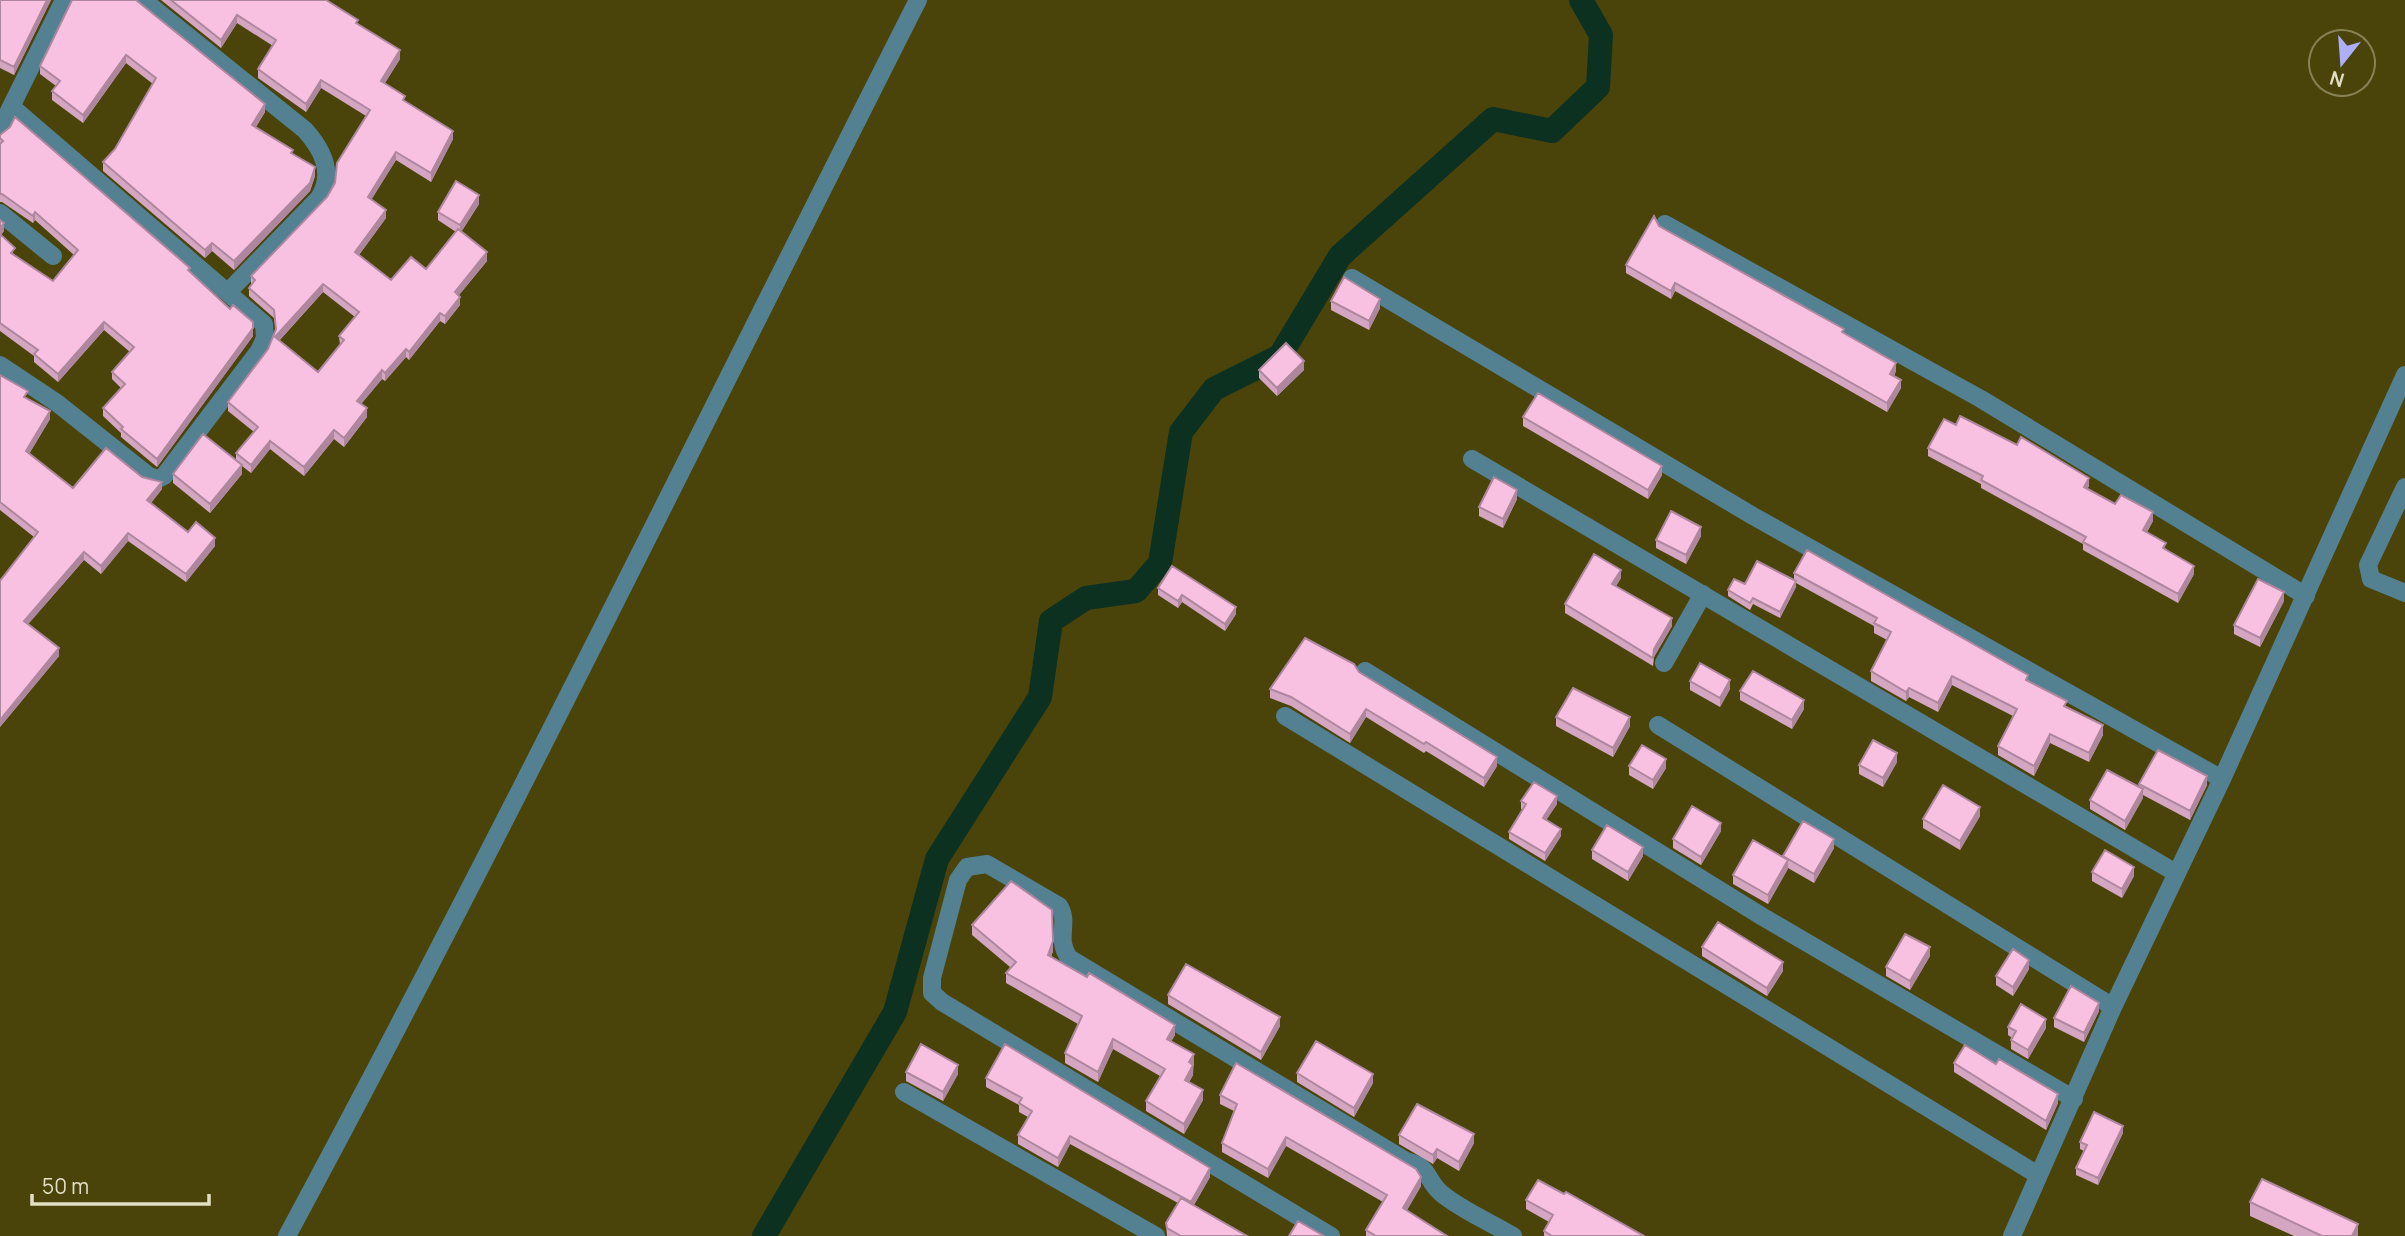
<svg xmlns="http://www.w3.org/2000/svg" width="2405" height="1236" font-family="Manrope,sans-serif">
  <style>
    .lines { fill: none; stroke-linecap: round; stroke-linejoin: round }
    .canal { stroke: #0c3121; stroke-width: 24 }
    .minor { stroke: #538192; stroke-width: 18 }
    .wall { fill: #d5a6c2; fill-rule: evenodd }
    .shaded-wall { fill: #ae879e }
    .building { fill: #f8c1e2; stroke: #ae879e; stroke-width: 2; fill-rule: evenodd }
  </style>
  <rect width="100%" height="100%" fill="#4a440b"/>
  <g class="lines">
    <path class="canal" d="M764,1236L895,1012L937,859L1040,697L1051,621L1086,598L1136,591L1160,563L1181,432L1214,389L1280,356L1340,256L1493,119L1552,131L1598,87L1601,35L1581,0"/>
    <path class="minor" d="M143,0L305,130C322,149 335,173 319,198L228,292
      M0,129L64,0
      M0,213L53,256
      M1665,224L1981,399L2306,596
      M1352,278L1753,516L2222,779
      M0,365L57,403L149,476L158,479L164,476L259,351L265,338L264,324L13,108
      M1472,459L2176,873
      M2405,487L2368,565L2371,579L2405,593
      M1664,663L1703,594
      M1365,671L1763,917L2074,1099
      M1285,716L2038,1175
      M1658,725L2113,1007
      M904,1092L1156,1236
      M287,1236C506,829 709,413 918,0
      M1331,1236L942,1002L932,993V978L958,880L967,867L987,864L1059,906C1070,923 1055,938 1069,958L1406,1161C1431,1167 1425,1179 1441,1193C1461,1210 1490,1222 1513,1236
      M2012,1236L2113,1007L2222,779L2405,375"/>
  </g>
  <path class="wall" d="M0,0H51L14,75L0,68Z
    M72,0L265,112L256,127L293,155L315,176L310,191L234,270L212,251L205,258L103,171V162L115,149L153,84L126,63L83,123L52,100V91L56,86L40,74V66Z
    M161,0H326L358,25L400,59L385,83L405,101L453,139L431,182L396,160L371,200L386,218L359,255L391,280L426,269L456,232L438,220V212L479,204L461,232L487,261L459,295L460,305L445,324L440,321L409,360L406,357L385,381L382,379L361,404L367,417L344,447L334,439L304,476L270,449L251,473L242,466V474L210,513L173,483V474L236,461V453L254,432L228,411V402L268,349L276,331L274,318L249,296V288L251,285V276L327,197L366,116L321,88L306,112L258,78V69L273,46L237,23L221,48ZM323,292L355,317L339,336L340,345L318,372L279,341Z
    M0,135L190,273L253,336L157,467L121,437V433L103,416V408L121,388L112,379V372L130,352L104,330L58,382L34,362V356L0,331V220L4,231L1,235L15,256L53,281L74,255L35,220L33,223L2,202H0Z
    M1659,226L1844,333L1896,371L1894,376L1901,388L1887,412L1675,291L1671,299L1626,273V265Z
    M1331,301L1380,308L1369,330L1331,310Z
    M1259,370H1304L1277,396L1259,378Z
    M0,375L50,419L29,454L73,488L142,477L162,489L151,503L188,532L215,546L186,582L128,541L101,574L84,560L28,624L59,656L0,727L34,537L0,510Z
    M1523,417L1662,475L1648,499L1523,426Z
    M1928,448L2089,486L2087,489L2115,504L2153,521L2147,532L2194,574L2178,603L2083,550V544L1981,488V484L1928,456Z
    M1517,499L1503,528L1479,516V507Z
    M1701,536L1686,564L1656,548V540Z
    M1794,573L2028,681L2067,708L2103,735L2089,762L2050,743L2034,776L1998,755V746L2013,716L1952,685L1938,712L1909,697L1906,701L1871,681V671L1887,640L1874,633V626L1796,583V587L1780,618L1753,604L1750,610L1728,596V590L1745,584L1794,580Z
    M1621,578L1616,586L1672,626L1654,657L1653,666L1565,613V604Z
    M1158,588L1236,607V614L1225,631L1182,602L1178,608L1158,595Z
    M2284,601L2260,647L2234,634V625Z
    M1359,672L1497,766L1484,787L1426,751L1424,753L1366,717L1350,743L1291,706L1270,698V689Z
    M1690,681L1730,689L1720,707L1690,690Z
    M1740,691L1804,709L1792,729L1740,700Z
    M1556,717L1630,726L1613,757L1556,726Z
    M1897,762L1883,787L1859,774V765Z
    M1629,766L1666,768L1653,789L1629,775Z
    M2139,784L2207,785L2190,820L2143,795V798L2125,830L2090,809V800L2139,787Z
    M1521,801L1557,804L1546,820L1561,836L1545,861L1509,839V832L1523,809H1521Z
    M1980,816L1960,850L1923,828V819Z
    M1721,831L1701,865L1673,848V839Z
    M1834,848L1814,883L1788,868L1768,904L1733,884V875L1783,857Z
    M1592,850L1643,856L1628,881L1592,859Z
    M2092,872L2134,876L2122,898L2092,881Z
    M972,925L1053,951L1051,957L1175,1035L1171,1041L1194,1054L1193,1075L1189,1082L1203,1100L1184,1134L1146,1111V1101L1160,1076L1113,1049L1098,1082L1065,1063V1053L1078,1024L1006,983V973L1010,967L972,935Z
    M1702,947L1783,971L1767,996L1702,956Z
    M1930,956L1910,990L1886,976V967Z
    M2029,969L2013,996L1996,985V976Z
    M1168,995L1280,1026L1261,1060L1168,1004Z
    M2099,1011L2084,1042L2054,1027V1018Z
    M2008,1027L2046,1028L2028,1059L2011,1049V1040L2012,1038L2008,1035Z
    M1954,1063L2058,1103L2046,1130L1954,1072Z
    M906,1072L958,1074L943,1101L906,1081Z
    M1297,1073L1373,1083L1354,1117L1297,1082Z
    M986,1078L1210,1177L1194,1205L1247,1236H1167L1166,1223L1178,1203L1070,1144L1058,1167L1018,1144V1135L1028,1117L1019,1112V1105L986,1087Z
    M1220,1095L1421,1186L1407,1210L1447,1236H1366V1230L1383,1202L1286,1146L1268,1178L1222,1152V1143L1234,1111L1220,1104Z
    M2123,1133L2098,1185L2076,1175V1168L2084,1151L2080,1149V1142Z
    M1399,1135L1474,1143L1459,1171L1437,1158L1433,1164L1399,1144Z
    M1526,1200L1644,1236H1544V1231L1549,1222L1526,1209Z
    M2250,1202L2358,1236H2294L2250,1216Z"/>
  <path class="shaded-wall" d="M47,0H51L14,75V67Z
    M237,15V23L221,48V40Z
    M400,50V59L381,89V81Z
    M126,55V63L83,123V115Z
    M321,80V88L306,112V104Z
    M265,104V112L252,133V125Z
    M453,131V139L431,182V173Z
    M396,152V160L368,205V197Z
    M315,167V176L310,191L234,270V261Z
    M479,195V204L460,234V225Z
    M386,210V218L355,260V252Z
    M35,212V220L33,223V216Z
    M4,223V231L0,236V228Z
    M212,243V251L205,258V250Z
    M487,252V261L455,300V292Z
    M1675,283V291L1671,299V291Z
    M323,284V292L275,345V337Z
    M460,297V305L445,324V316Z
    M1380,299V308L1369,330V321Z
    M440,313V321L409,360V352Z
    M104,322V330L58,382V374Z
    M253,328V336L157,467V459Z
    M406,349V357L385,381V373Z
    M1304,361V370L1277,396V388Z
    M1896,363V371L1890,382V374Z
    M382,370V379L357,409V401Z
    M1901,380V388L1887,412V403Z
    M367,408V417L344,447V438Z
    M50,411V419L26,459V451Z
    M334,430V439L304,476V467Z
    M270,441V449L251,473V465Z
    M242,465V474L210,513V504Z
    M1662,466V475L1648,499V490Z
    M2089,478V486L2084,495V487Z
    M162,482V489L147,508V500Z
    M1517,490V499L1503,528V519Z
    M2153,512V521L2143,539V530Z
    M1701,527V536L1686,564V555Z
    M128,533V541L101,574V566Z
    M215,538V546L186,582V574Z
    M84,552V560L24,629V621Z
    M2194,566V574L2178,603V594Z
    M1621,570V578L1612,593V584Z
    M1796,581V587L1780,618V612Z
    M2284,592V601L2260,647V638Z
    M1182,595V602L1178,608V601Z
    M1236,607V614L1225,631V624Z
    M1672,618V626L1654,657L1653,666L1654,649Z
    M59,648V656L0,727V720Z
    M1952,676V685L1938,712V703Z
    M1730,680V689L1720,707V698Z
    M1909,688V697L1906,701V692Z
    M1804,700V709L1792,729V720Z
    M1366,709V717L1350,743V734Z
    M1630,717V726L1613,757V748Z
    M2103,725V735L2089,762V753Z
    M2050,734V743L2034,776V766Z
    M1897,753V762L1883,787V778Z
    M1497,757V766L1484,787V778Z
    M1666,759V768L1653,789V780Z
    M2207,776V785L2190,820V811Z
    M2143,789V798L2125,830V821Z
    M1557,796V804L1543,825V818Z
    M1980,807V816L1960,850V841Z
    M1721,823V831L1701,865V857Z
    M1561,829V836L1545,861V853Z
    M1834,839V848L1814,883V874Z
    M1643,847V856L1628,881V872Z
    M1788,860V869L1768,904V895Z
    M2134,867V876L2122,898V889Z
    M1053,941V951L1048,965V955Z
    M1930,947V956L1910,990V981Z
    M2029,960V969L2013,996V987Z
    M1783,962V971L1767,996V988Z
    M2099,1003V1011L2084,1042V1033Z
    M1280,1017V1026L1261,1060V1052Z
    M2046,1019V1028L2028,1059V1050Z
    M1175,1025V1035L1167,1049V1039Z
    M1113,1039V1049L1098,1082V1072Z
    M1194,1054V1064L1191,1068L1193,1065V1075L1185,1090V1080L1189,1062Z
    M958,1065V1074L943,1101V1092Z
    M1373,1074V1083L1354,1117V1108Z
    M1203,1090V1100L1184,1134V1124Z
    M2058,1094V1103L2046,1130V1121Z
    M2123,1126V1133L2098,1185V1178Z
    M1474,1134V1143L1459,1171V1162Z
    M1070,1136V1144L1058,1167V1158Z
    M1286,1137V1146L1268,1178V1169Z
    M1437,1149V1158L1433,1164V1155Z
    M1210,1168V1177L1191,1210V1202Z
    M1421,1177V1186L1403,1217V1208Z
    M2358,1224V1236H2352Z"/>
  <path class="building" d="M0,0H47L14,67L0,60Z
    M72,0H136L265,104L252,125L293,150L291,153L315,167L310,183L234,261L212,243L205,250L103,162L115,149L156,78L126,55L83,115L52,91L60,81L40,66Z
    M171,0H326L358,20L356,23L400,50L381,81L405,96L403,100L453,131L431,173L396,152L368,197L386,210L355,252L391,280L411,257L426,269L458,229L487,252L455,292L460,297L445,316L440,313L409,352L406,349L385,373L382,370L357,401L367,408L344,438L334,430L304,467L270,441L251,465L236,453L258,427L228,402L268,349L276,329L274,310L249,288L255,280L251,276L327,197L335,183L337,163L370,110L321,80L306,104L258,69L276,40L237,15L221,40ZM323,284L359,312L339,336L344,340L318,372L275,337Z
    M15,117L190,268L188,270L230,309L233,305L253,322V328L157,459L121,429L123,427L103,408L125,384L112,372L134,347L104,322L58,374L34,354L38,350L0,323V234L15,248L11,253L53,281L78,250L35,212L33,216L2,194H0V144L3,141L0,138V135L10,127Z
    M456,181L479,195L460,225L438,212Z
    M1654,216L1659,226L1844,329L1842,332L1896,363L1890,374L1901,380L1887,403L1675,283L1671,291L1626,265Z
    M0,220L4,223L0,228Z
    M1344,277L1380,299L1369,321L1331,301Z
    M1286,343L1304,361L1277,388L1259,370Z
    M0,375L28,391L24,397L50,411L26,451L73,488L106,448L142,477L162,482L147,500L188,532L196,522L215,538L186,574L128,533L101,566L84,552L24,621L59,648L0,720V581L38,532L0,502Z
    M1538,393L1662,466L1648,490L1523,417Z
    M1960,416L2017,445L2021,437L2089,478L2084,487L2115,504L2121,495L2153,512L2143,530L2166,543L2163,548L2194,566L2178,594L2083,542L2086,537L1981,480L1983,476L1928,448L1944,419L1956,425Z
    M203,434L242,465L210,504L173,474Z
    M1494,477L1517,490L1503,519L1479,507Z
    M1671,511L1701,527L1686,555L1656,540Z
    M1807,550L2028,675L2026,680L2067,701L2064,706L2103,725L2089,753L2050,734L2034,766L1998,746L2017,709L1952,676L1938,703L1909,688L1906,692L1871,671L1891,632L1874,623L1877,618L1794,573Z
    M1594,554L1621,570L1612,584L1672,618L1654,649L1653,658L1565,604Z
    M1757,561L1796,581L1780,612L1753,598L1750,603L1728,590L1734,579L1745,584Z
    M1172,566L1236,607L1225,624L1182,595L1178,601L1158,588Z
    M2258,579L2284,592L2260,638L2234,625Z
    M1305,638L1354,664L1359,672L1497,757L1484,778L1426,742L1424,744L1366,709L1350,734L1291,697L1270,689Z
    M1700,663L1730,680L1720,698L1690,681Z
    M1753,671L1804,700L1792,720L1740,691Z
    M1573,688L1630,717L1613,748L1556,717Z
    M1873,740L1897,753L1883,778L1859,765Z
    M1642,745L1666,759L1653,780L1629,766Z
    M2158,750L2207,776L2190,811L2139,784Z
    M2107,770L2143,789L2125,821L2090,800Z
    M1534,782L1557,796L1543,818L1561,829L1545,853L1509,832L1526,804L1521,801Z
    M1943,785L1980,807L1960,841L1923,819Z
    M1692,806L1721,823L1701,857L1673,839Z
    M1803,821L1834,839L1814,874L1783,856Z
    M1607,825L1643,847L1628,872L1592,850Z
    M1753,840L1788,860L1768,895L1733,875Z
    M2105,850L2134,867L2122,889L2092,872Z
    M1011,881L1052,910L1053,941L1048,955L1087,977L1089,973L1175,1025L1167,1039L1194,1054L1189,1062L1193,1065L1185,1080L1203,1090L1184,1124L1146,1101L1165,1069L1113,1039L1098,1072L1065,1053L1082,1016L1006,973L1016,962L972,925Z
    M1718,922L1783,962L1767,988L1702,947Z
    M1905,934L1930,947L1910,981L1886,967Z
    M2013,949L2029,960L2013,987L1996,976Z
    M1186,964L1280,1017L1261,1052L1168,995Z
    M2071,986L2099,1003L2084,1033L2054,1018Z
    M2021,1004L2046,1019L2028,1050L2011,1040L2016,1031L2008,1027Z
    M1316,1041L1373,1074L1354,1108L1297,1073Z
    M921,1044L958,1065L943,1092L906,1072Z
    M1005,1044L1210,1168L1191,1202L1070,1136L1058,1158L1018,1135L1032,1111L1019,1103L1022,1098L986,1078Z
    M1965,1045L1996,1064L1999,1059L2058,1094L2046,1121L1954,1063Z
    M1236,1063L1416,1169L1421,1177L1403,1208L1447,1236H1376L1366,1230L1387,1195L1286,1137L1268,1169L1222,1143L1237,1104L1220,1095Z
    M1417,1104L1474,1134L1459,1162L1437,1149L1433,1155L1399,1135Z
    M2094,1112L2123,1126L2098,1178L2076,1168L2087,1145L2080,1142Z
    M2262,1179L2358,1224L2352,1236H2322L2250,1202Z
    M1538,1180L1564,1194L1566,1192L1644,1236H1552L1544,1231L1553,1215L1526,1200Z
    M1181,1198L1247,1236H1181L1167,1228L1166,1223Z
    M1298,1221L1324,1236H1289Z"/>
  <g transform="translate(2342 63) rotate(197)"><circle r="33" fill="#4a440b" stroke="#878255" stroke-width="2"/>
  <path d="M0-5L12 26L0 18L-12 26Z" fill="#adaffb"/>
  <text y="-10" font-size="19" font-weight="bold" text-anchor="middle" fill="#e2dfc4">N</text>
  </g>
  <path d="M32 1194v10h177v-10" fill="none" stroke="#e2dfc4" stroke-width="3.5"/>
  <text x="42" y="1194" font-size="21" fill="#e2dfc4" stroke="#4a440b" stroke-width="5" paint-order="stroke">50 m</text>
</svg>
